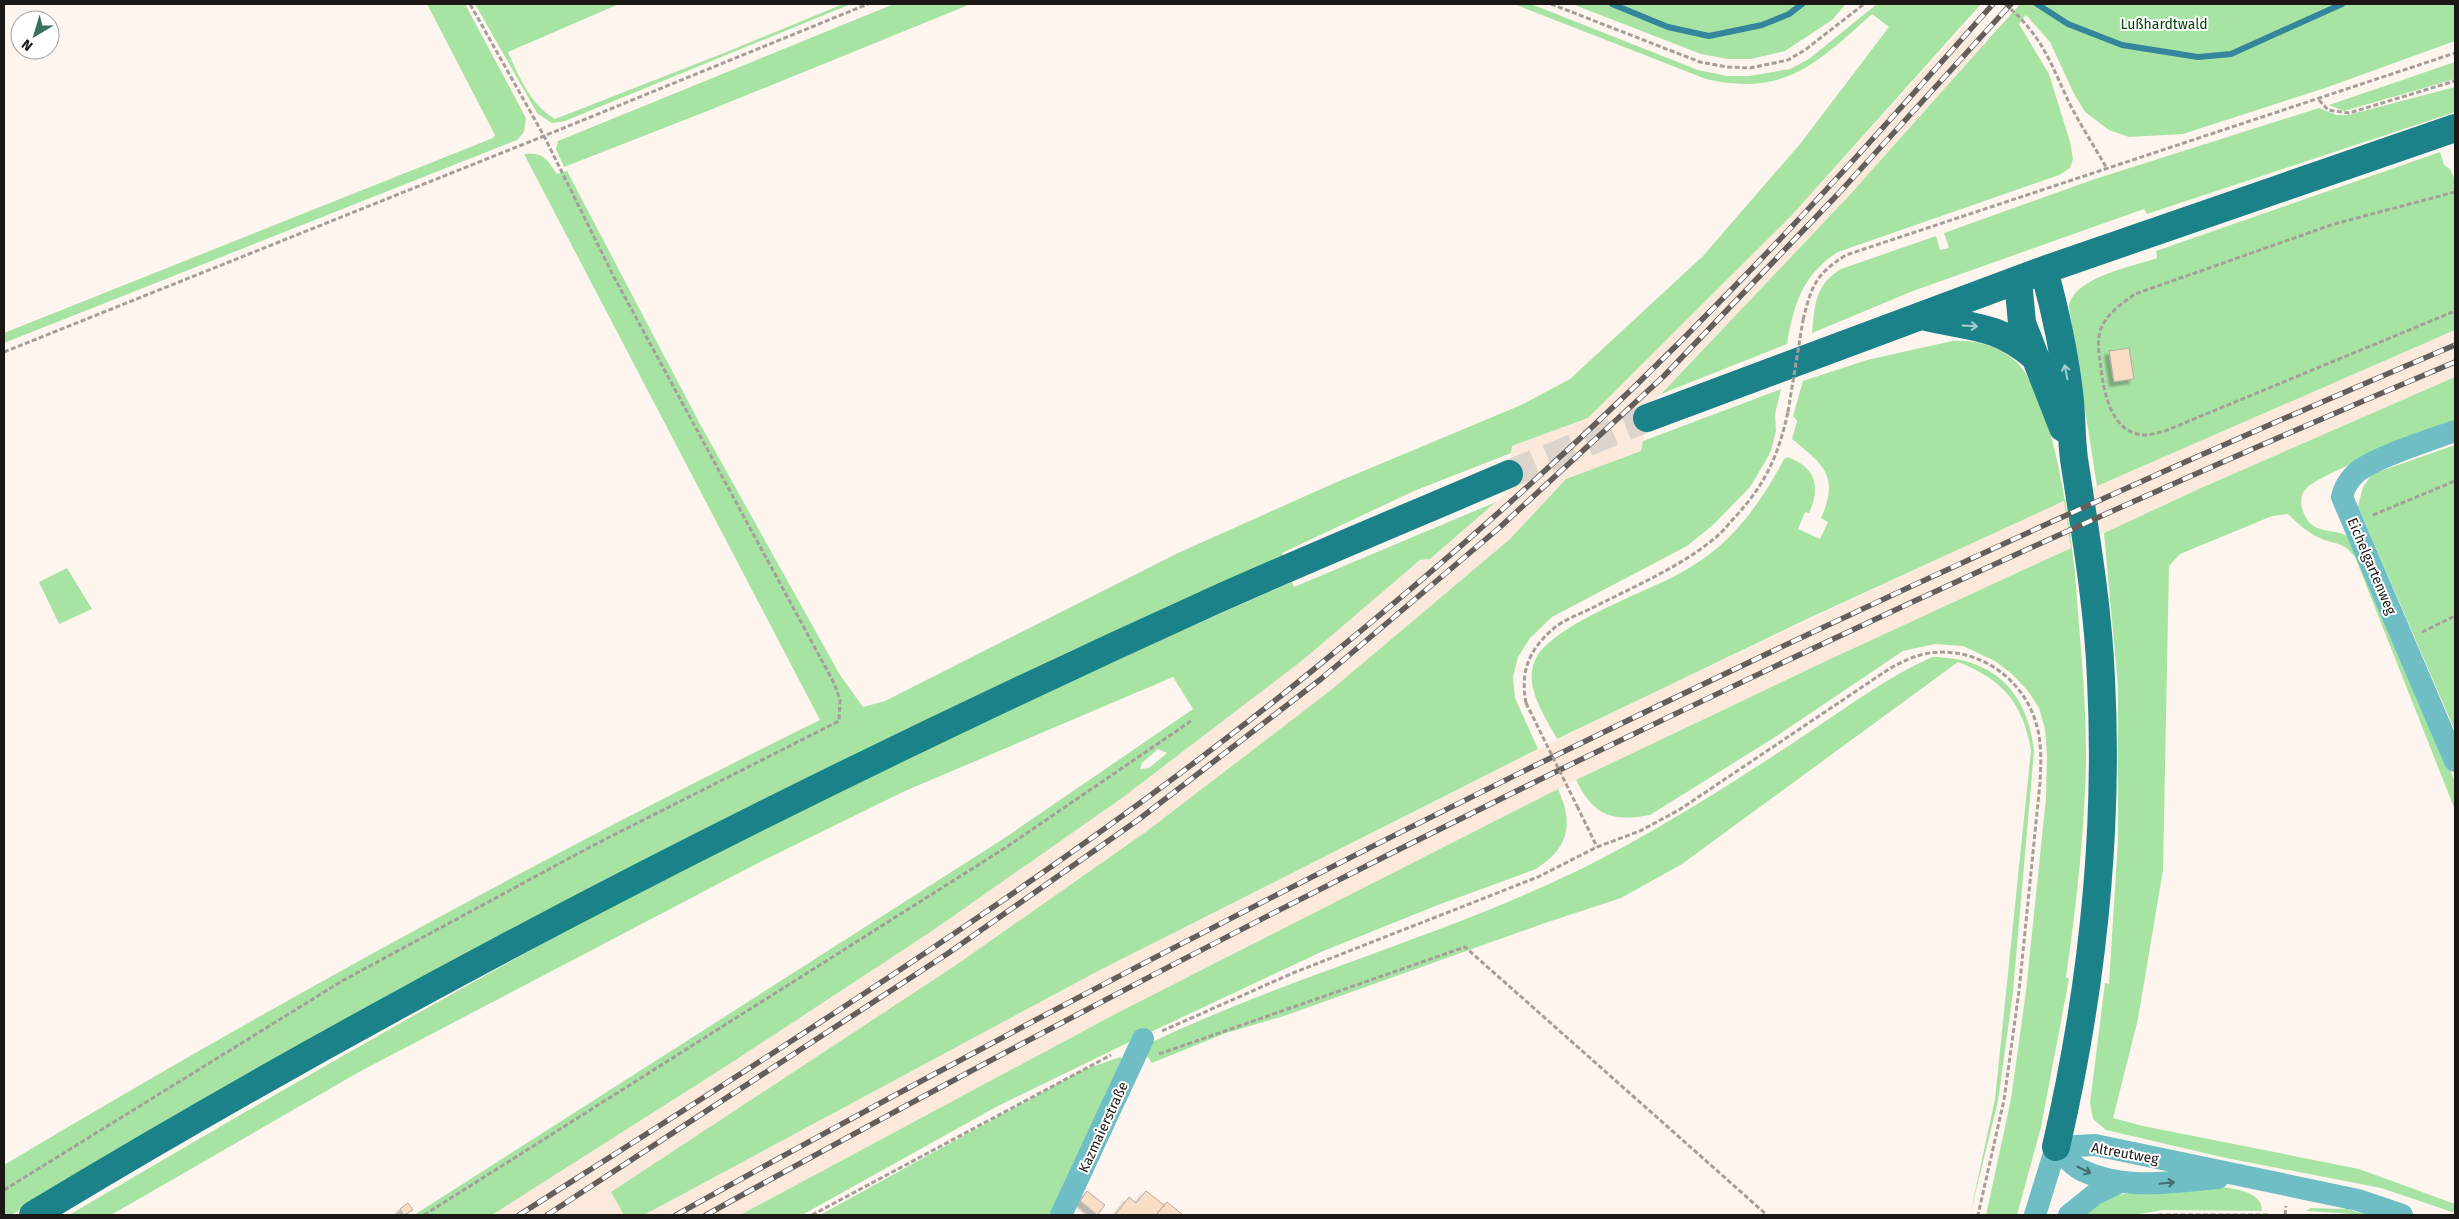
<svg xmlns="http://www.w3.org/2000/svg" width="2459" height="1219" font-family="'Fira Sans',sans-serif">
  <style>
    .built { fill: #fbeadc }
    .green { fill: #a7e4a4; fill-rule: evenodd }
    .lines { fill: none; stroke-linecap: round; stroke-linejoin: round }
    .stream { stroke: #35859c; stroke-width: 6 }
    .building { fill: #f9ddc4; stroke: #b3aaa2; filter: url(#shadow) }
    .major-tunnel { stroke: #dcd4cd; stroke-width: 28; stroke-dasharray: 28 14; stroke-linecap: butt }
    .path { stroke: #a59e99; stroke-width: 3; stroke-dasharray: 5 2.5; stroke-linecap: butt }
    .minor { stroke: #70bec5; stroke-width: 22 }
    .major { stroke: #1b828a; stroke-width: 28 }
    .rail-casing { stroke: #635e5a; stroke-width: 5.5 }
    .rail { stroke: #fff; stroke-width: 4; stroke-dasharray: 11; stroke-linecap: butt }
    .path-bridge { stroke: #a59e99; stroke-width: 3; stroke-dasharray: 5 2.5; stroke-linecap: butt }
    .oneway { stroke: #a4cdd0 }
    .oneway2 { stroke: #456a6c }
    .labels { text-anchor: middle; stroke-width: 4; stroke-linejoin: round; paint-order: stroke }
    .park-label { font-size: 14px; fill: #004704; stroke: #fff }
    .street-label { font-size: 14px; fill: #1a1714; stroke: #fff }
  </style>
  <defs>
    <filter id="shadow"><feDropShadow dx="-4.5" dy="4.5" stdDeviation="1" flood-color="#0004"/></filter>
  </defs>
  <rect width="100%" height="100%" fill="#fef5ee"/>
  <path class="built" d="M1965,25L1985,43L1846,199L1649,406L1641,451L1566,479L1510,539L1331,690L1147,831L956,965L611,1192L624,1215H492L731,1063L932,931L1122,798L1421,560L1430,559L1506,494L1512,446L1588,418L1792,215Z
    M2455,330V377L2201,488L1826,661L1576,780L1119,1012L740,1215H644L1098,971L1625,706L2064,500Z"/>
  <path class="green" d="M427,4H465L526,118L524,132L517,140L4,343V333L493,138L495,135Z
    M475,4H619L508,52C519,77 531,105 555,119L729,51L843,4H851L565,121L552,123L537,113Z
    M894,4H971L710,110L564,167L556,149L558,141Z
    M1514,4H1531L1698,70L1727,76H1749L1790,69L1809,59L1877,4H1981L1792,215L1588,418L1512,446L1511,453L1414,491L1282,553L1283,557L1071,651L773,795L662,851L11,1215H4V1165C270,1006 542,857 820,720L524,154C544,152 546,158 557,174L567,171L700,424L840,675L863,707L885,701L1178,553L1330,485L1521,405L1570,379L1703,256L1800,144L1889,27L1872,14C1817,63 1785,97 1706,79Z
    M1572,4H1845V5L1832,20L1785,51L1751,59H1728L1701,54Z
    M2020,4H2455V41L2328,87L2183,134L2129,137L2109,130L2085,112L2074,94L2050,42L2026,15L2019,24L2049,74L2070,142L2073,159L2070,168L2059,175L1838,252C1802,275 1794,304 1787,344L1661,394L1846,199Z
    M2455,62V79L2344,111L2329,105Z
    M2455,87V112L2147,214L2144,209L1913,291L1812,333C1815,306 1814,285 1841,269L1936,236L1940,250L1949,248L1944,233L2095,179L2319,108L2337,115H2348Z
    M2440,152L2444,165L2450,169L2455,180V330L2097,486L2069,307C2073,277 2132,267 2157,258L2156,251Z
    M1952,341C1974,340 1995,344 2013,359C2053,392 2069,521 2075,573C2080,645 2089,719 2085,792C2082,854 2075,916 2066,977L2069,979L2041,1127L2017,1215H1986L2011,1099L2026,991L2046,798L2047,755L2045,729L2039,708L2028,691L2012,674L1995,661L1963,646L1935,644L1903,651L1772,739L1650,815C1612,822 1594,816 1576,780L1826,661L2071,548L2064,501L1807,619L1557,739C1545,716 1522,685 1536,658C1554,625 1640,594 1675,576C1686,570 1697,563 1707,556C1741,531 1765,495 1784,459L1788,457C1816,468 1821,486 1809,513L1805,512L1798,529L1820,539L1828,522L1821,518C1840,475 1823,465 1792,439L1797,421L1793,416L1803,381L1867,360Z
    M2455,377V425C2427,436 2320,471 2305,490C2299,497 2301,508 2305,516C2315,536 2335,527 2351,538C2354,541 2357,546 2360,550L2455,782V810L2355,557C2344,543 2340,545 2324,540C2309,534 2299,525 2288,514L2272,516L2180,554L2169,566L2163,870L2138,1019L2113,1118L2143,1126L2359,1169L2455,1204V1213L2381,1188L2226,1158L2106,1130L2093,1119L2090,1103L2105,983L2109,984L2118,840V686L2104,533L2201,488Z
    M1781,389L1775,414L1776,431L1771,451L1765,462L1750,487L1713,525L1687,546L1552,617L1530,638L1518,657L1513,677L1515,698L1538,749L1098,971L644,1215H624L611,1192L956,965L1147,831L1331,690L1510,539L1566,479L1641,451L1643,441Z
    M2455,445V731L2358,506L2363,487L2372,474Z
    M1496,502L1430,559L1420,560L1304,659L1122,798L932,931L731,1063L492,1215H414L1003,839L1193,709L1173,677L905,791L758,863L359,1072L111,1215H69C268,1098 468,982 672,874C874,768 1083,674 1292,582L1294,587ZM1158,749L1167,753L1149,768L1140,769L1142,763Z
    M67,568L92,609L59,624L39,582Z
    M1932,657C1992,657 2028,691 2034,751L2013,992L1998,1101L1970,1215L1995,1099L2031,750C2023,703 2002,679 1958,662L1682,864L1621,898L1545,923L1284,1016L1226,1033L1152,1063L1145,1053L1148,1044C1287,977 1438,938 1577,871C1658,831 1734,782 1808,733C1849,706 1887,677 1932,657Z
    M1558,789C1574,824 1569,848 1536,869L1438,905L1321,952L1121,1046L996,1107L802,1215H740L1119,1012Z
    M1120,1057L1127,1065L1052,1215H820L1083,1070Z
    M2223,1187C2237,1190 2262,1191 2262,1211L2163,1210L2133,1215H2080L2111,1196L2131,1193Z
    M2311,1208L2347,1209L2368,1215L2306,1211Z"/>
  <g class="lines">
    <path class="stream" d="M1612,4L1668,27L1709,36L1762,25L1789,14L1802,4
      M2037,4L2068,24L2122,45L2198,57L2231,54L2342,4"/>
  </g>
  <path class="building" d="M2129,348L2134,379L2114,382L2109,351Z
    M1087,1191L1105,1205L1097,1215L1080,1201Z
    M1146,1191L1164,1205L1156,1215H1115L1129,1197L1136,1203Z
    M1167,1202L1183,1215H1156Z
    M408,1203L413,1210L404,1215L400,1209Z"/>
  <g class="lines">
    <path class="major-tunnel" d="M1509,474L1647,418"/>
    <path class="path" d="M1551,4L1700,62L1727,67L1750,68L1788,60L1805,50L1864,4
      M2005,4C2039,33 2048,56 2066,96C2077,120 2093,144 2106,167
      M2319,100L2328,110L2349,113L2455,81
      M2455,192L2334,224L2135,294C2123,303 2109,312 2102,326C2096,339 2099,354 2101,368C2104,394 2112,435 2146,435C2152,435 2159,432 2165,431L2455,311
      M1803,320C1812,285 1815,275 1846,255L2455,53
      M4,352L544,136L868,4
      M2373,515L2455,481
      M2422,632L2455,616
      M1526,703C1520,671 1529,650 1553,629C1564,619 1583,613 1596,606C1637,585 1680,567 1715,538C1723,532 1729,523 1736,516C1766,483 1778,456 1788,412
      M1577,806L1597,847
      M1162,1031L1293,973L1538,877L1597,847L1640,831L1679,810L1889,669C1900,663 1911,657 1924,654C1973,644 2022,675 2036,723C2042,742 2041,763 2040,783L2019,991L2004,1100L1978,1215
      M1159,1054L1465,947L1767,1215
      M4,1190L342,981L590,847L839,721L840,700L834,683L614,277L544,136L470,4
      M424,1215L1005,848L1191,721
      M812,1215L1111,1055
      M2158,1215H2270
      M2285,1215L2286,1206"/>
    <path class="minor" d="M2455,431C2433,439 2369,459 2355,474C2348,481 2344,487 2342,497L2455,761
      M2056,1147L2095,1145L2358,1200L2402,1215
      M2056,1147C2063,1154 2072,1166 2081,1170C2125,1191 2171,1182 2218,1178
      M1061,1215L1143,1039
      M2035,1215L2056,1147
      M2069,1215L2095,1194L2118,1183"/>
    <path class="major" d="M2044,270C2055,310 2064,351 2069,392C2072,414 2071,437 2074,459C2085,532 2098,605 2101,679C2109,836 2091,995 2056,1147
      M2018,280L2022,323L2063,428
      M1922,316C1970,328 1995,323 2035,357
      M1647,418L2044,270L2455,128
      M33,1215C412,986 807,785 1211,602C1309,558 1409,517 1509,474"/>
    <defs>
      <path id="rail" d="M519,1215C789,1043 1063,873 1313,670C1460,551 1602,424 1733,288C1823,196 1908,100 1993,4
        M547,1215L947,954L1138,820L1321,679L1499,528L1664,376L1838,194L2011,4
        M676,1215C1253,894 1847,603 2455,345
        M706,1215C1273,901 1858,614 2455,362"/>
    </defs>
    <use href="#rail" class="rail-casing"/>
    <use href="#rail" class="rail"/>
    <path class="path-bridge" d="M1788,412L1803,320
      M1526,703L1577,806"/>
  </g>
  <defs><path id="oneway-shaft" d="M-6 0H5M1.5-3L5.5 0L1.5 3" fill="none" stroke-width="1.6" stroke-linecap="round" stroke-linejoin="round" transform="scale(1.25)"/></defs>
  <g class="oneway">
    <use href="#oneway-shaft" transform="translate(1970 326) rotate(3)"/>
    <use href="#oneway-shaft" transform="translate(2066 372) rotate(-101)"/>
  </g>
  <g class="oneway2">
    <use href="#oneway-shaft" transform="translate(2084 1170) rotate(26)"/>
    <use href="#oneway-shaft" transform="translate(2167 1183) rotate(-6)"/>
  </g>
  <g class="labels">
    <g class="park-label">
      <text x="2164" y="29">Lußhardtwald</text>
    </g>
    <g class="street-label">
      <text transform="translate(2372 566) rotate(67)" y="5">Eichelgartenweg</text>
      <text transform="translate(1103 1127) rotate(-65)" y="5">Kazmaierstraße</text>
      <text transform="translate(2125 1153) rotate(10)" y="5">Altreutweg</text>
    </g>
  </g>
  <rect width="2459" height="1219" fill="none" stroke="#1a1714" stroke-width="10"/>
  <g transform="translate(35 35) rotate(218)"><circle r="24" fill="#ffffff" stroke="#a3a2a1"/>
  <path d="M0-4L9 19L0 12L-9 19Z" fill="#387058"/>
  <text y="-8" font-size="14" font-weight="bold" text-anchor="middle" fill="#1a1714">N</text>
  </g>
</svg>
